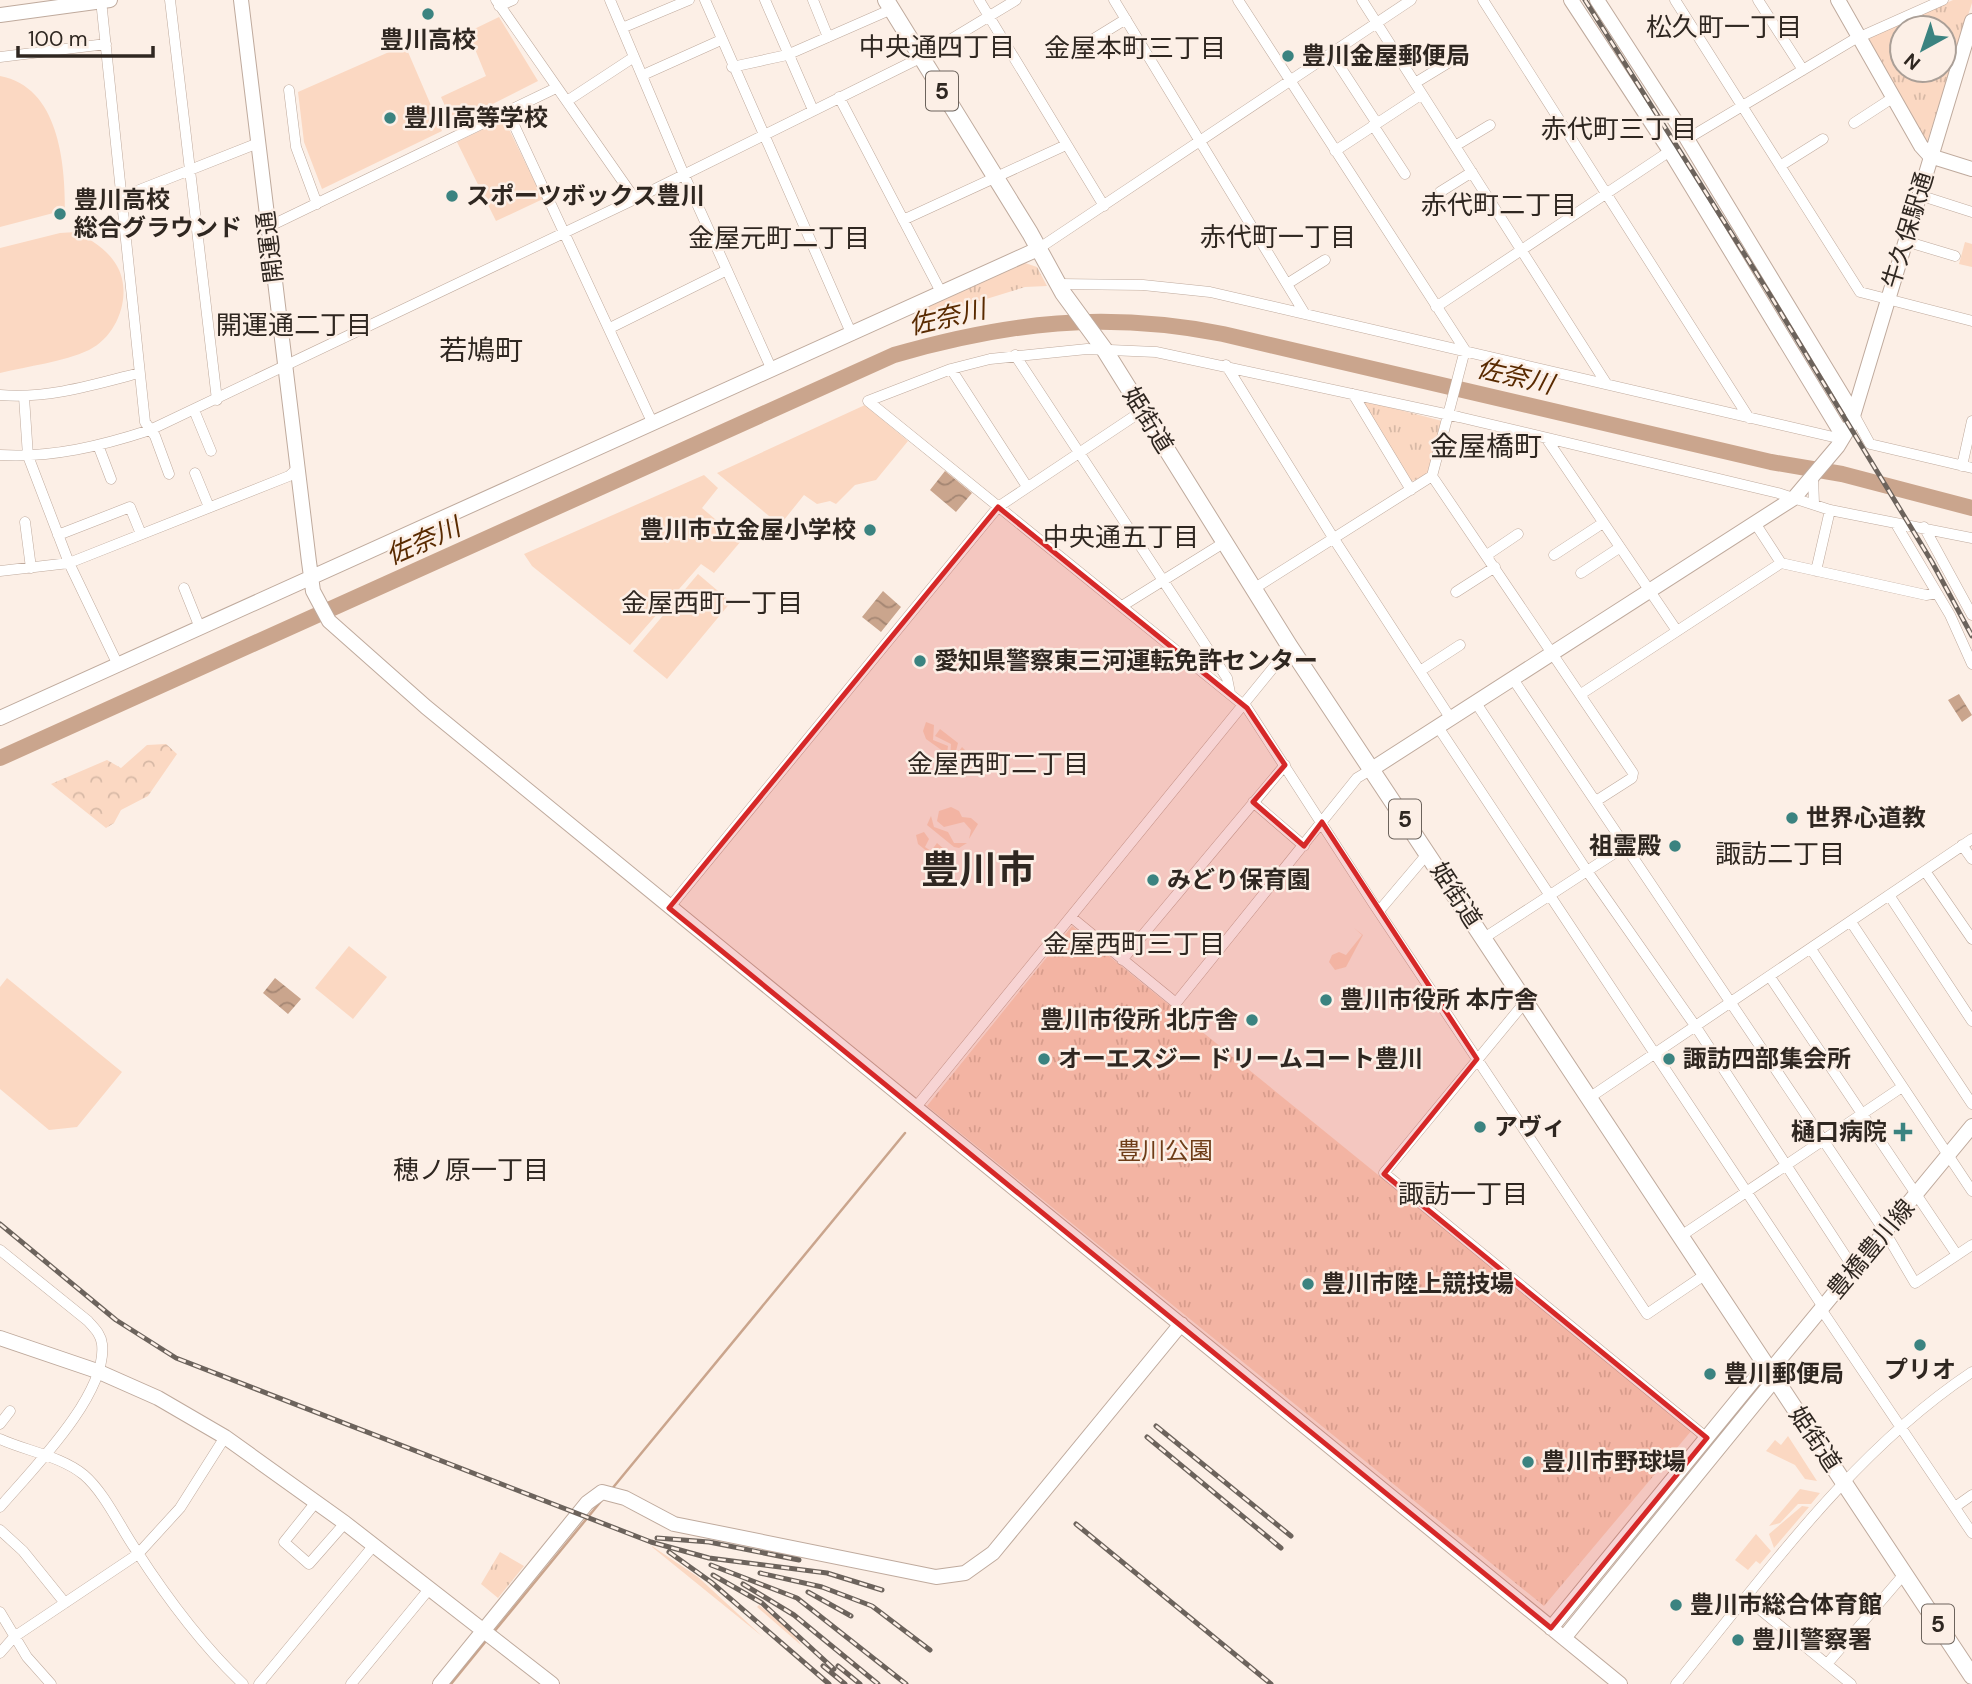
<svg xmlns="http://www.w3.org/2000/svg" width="1972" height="1684" font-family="'DM Sans','Noto Sans JP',sans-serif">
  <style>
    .green { fill: #fbd8c2 }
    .forest { fill: url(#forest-crowns) }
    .park { fill: url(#park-tufts); fill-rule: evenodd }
    .water { fill: url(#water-waves) }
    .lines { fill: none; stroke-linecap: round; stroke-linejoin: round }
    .stream { stroke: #caa58d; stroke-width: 2.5 }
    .river { stroke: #caa58d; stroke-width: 16 }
    .street-casing { stroke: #bfaa9d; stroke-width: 11 }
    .secondary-casing { stroke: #bfaa9d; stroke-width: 16 }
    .primary-casing { stroke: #bfaa9d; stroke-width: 18 }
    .street { stroke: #fff; stroke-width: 10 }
    .secondary { stroke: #fff; stroke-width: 14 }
    .primary { stroke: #fff; stroke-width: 16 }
    .rail-casing { stroke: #6c635c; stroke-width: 5 }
    .rail { stroke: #fcefe6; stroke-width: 2.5; stroke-dasharray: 8; stroke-linecap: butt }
    .marked { fill: #d62828; fill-opacity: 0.2; stroke: #d62828; stroke-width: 5; stroke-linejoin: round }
    .poi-dot { fill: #3b8380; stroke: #fcefe6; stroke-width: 2.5 }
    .labels { text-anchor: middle; stroke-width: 5; stroke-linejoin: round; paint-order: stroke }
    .shield { fill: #fcefe6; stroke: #6c635c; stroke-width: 2 }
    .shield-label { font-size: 23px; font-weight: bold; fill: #2f2721 }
    .poi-label { font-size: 24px; font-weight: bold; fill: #2f2721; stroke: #fcefe6; text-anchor: start }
    .street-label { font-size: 24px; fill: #2f2721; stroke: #fcefe6 }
    .park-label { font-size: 24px; fill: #6e3d18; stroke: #fcefe6 }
    .neighbourhood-label { font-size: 26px; fill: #2f2721; stroke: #fcefe6 }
    .water-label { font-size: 26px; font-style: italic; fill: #592a00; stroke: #fcefe6 }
    .quarter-label { font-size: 28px; fill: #2f2721; stroke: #fcefe6 }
    .town-label { font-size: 38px; font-weight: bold; fill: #2f2721; stroke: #fcefe6 }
  </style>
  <defs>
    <pattern id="forest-crowns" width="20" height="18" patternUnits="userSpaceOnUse" patternTransform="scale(1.75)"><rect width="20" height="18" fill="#fbd8c2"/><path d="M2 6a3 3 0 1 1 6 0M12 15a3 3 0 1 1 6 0" fill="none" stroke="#d7b9a6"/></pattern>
    <pattern id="park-tufts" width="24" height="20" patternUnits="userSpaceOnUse" patternTransform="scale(1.75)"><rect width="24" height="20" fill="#fbd8c2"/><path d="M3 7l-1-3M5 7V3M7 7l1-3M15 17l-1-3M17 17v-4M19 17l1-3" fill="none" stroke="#d7b9a6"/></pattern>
    <pattern id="water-waves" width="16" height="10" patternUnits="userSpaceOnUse" patternTransform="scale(1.75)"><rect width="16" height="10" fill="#caa58d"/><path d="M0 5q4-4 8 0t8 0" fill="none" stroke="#a48673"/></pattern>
  </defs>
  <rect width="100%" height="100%" fill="#fcefe6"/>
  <path class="green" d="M499,17L538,81L453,124L441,97L486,76L468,32Z
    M405,45L442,131L322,189L304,142L298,92Z
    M0,76C59,87 65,163 65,210L0,227Z
    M504,119L543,199L496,221L457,142Z
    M76,232C92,240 108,250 117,266C133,294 118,336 89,350C63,362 28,366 0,373V248L60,233Z
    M1965,242L1972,244V267L1959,264Z
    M865,405L908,441L876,480L855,485L836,504L830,501L817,504L804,495L780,525L717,473Z
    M704,475L718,488L702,508L741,541L714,573L701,564L630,645L532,566L524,554Z
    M698,574L731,602L667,679L633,651Z
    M926,722L934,725L933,740L948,746L947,754L926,739L923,731Z
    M940,729L958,743L955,755L968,762L965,771L950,759L951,744L935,736Z
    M962,747L971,756L972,775L967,773L969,761L957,754Z
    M951,807L959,811L962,817L971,818L978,824L969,839L971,830L964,822L944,827L937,821L939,811Z
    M931,816L934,827L948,832L954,843H967L959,848L954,847L927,825Z
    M924,832L929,839L925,847L931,851L937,843L951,855L934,857L918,844L916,835Z
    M1354,928L1363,935L1346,967L1335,970L1329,962L1332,955L1339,952L1346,955L1362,935Z
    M349,946L387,977L353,1019L315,988Z
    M7,978L122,1072L77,1127L49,1130L0,1089V987Z
    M1788,1436L1817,1481L1805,1479L1795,1465L1766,1451L1775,1440L1781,1445Z
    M1800,1489L1820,1493L1811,1504H1798L1780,1523L1769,1526Z
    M1802,1506L1809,1507L1774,1548L1769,1534Z
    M1756,1534L1771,1551L1760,1564L1756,1561L1748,1570L1735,1560Z
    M652,1546L698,1577L763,1637L652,1547Z
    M759,1605L790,1630L802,1646L757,1607Z"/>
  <path class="forest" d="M166,744L177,754L148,796L121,810L114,823L106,828L51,784L107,760L121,768L147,745Z"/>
  <path class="park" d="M1953,0H1972V3L1927,142L1869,41L1870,37ZM1902,28H1944V70H1902Z
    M1025,263L1037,267L1047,286L1025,287L918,320L915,313Z
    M1366,401L1442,421L1427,475L1410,482L1363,404Z
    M1072,926L1692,1430L1544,1606L927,1106Z
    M500,1552L524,1566L498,1598L481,1584Z"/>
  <path class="water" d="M945,471L972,493L956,512L930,490Z
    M883,591L901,607L881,632L862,617Z
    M1959,694L1972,715L1962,722L1948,700Z
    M275,978L301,999L288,1014L263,993Z"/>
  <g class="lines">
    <path class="stream" d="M611,1490L905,1133
      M493,1633L602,1500
      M451,1684L486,1641"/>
    <path class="river" d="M0,758L894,355C1009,322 1105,311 1223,334L1771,462L1842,474L1972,508"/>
    <defs>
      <path id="street" d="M101,0L145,422L155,436L169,474
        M170,0L217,400
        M496,0L635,199
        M610,0L684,175L772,370
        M705,0L852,335
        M765,0L813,110
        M813,0L828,37
        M979,0L1104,206
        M1114,0L1305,314
        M1238,0L1465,350L1432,476L1255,588
        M1362,0L1606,383
        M1483,0L1749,418
        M1675,0L1860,292L1972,321
        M1758,0L1803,70
        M499,6L513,0
        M622,28L689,0
        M1087,43L1126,19
        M1331,53L1376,122
        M0,57L106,44
        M732,67L787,55L892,9
        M643,75L721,40
        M1415,83L1456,58
        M289,90L296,147L317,204
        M839,97L941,292
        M567,101L634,57
        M508,112L653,424
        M1854,123L1894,97
        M1373,125L1405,174
        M1687,139L1853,40L1943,0
        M1455,146L1490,125
        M1335,151L1422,94
        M1780,166L1823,139
        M1440,192L1472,172
        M1919,195L1972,212
        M124,196L258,143
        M903,220L1066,145
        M268,227L556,88
        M1905,241L1955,256
        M1038,249L1411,0
        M1058,284L1143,285L1210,292L1842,439
        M1287,284L1325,260
        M1436,307L1670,151
        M610,328L727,270
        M1015,355L1227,678L1230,693
        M1226,365L1334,539L1451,719
        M951,369L1026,485
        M1353,394L1411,490
        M0,395C48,399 93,385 139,373
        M24,397L28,456L69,563L118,665
        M194,410L211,451
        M1853,413L1870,444L1972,468
        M1546,438L1677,631
        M98,445L111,479
        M0,455C52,458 101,446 150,430L635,199L920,58L1016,0
        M1962,466L1972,421
        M195,473L209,507
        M1432,476L1633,773L1632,778L1596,801
        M1813,477L1814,504
        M25,522L31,568
        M1755,523L1781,563
        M1896,524L1950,615L1972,664
        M1924,527L1972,615
        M58,535L130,507L141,534
        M1487,555L1518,534
        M1554,555L1603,523
        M0,571L69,563L289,476L298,468
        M1816,571L1830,510
        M1581,573L1619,548
        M184,588L200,628
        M1456,592L1495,567
        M1122,606L1225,542
        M1420,671L1460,645
        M1513,679L1885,1232L1915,1283L1972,1245
        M1581,694L1781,563L1926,595L1937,593
        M1476,703L1587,871L1696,1027L1854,1269
        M1438,727L1823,1307
        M1253,802L1304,846
        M1962,845L1972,859
        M1925,871L1972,939
        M1889,895L1972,1021
        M669,908L998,507L1142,411
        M1379,911L1428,853
        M1071,917L1176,1003L1357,778L1372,769
        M1851,922L1972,1104
        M1484,938L1627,845
        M1811,949L1972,1191
        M1122,960L1285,765
        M1770,977L1957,1255
        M1525,1002L1384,1173L1707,1438
        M1589,1098L1972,839
        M916,1107L1290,647
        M1681,1236L1902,1087
        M0,1250L88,1321C94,1328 101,1334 102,1344C108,1394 31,1471 0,1507
        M1706,1274L1647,1314L1373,903L1247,708L868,401L951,369L990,359L1087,349L1156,352L1459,417L1778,493L1830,510L1972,538
        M1821,1309L1972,1533
        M0,1424L10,1411
        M0,1439C26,1451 61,1456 84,1475C105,1493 120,1527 136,1550C165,1595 204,1647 243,1684
        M316,1502L284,1542L309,1564L345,1523
        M1955,1507L1972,1495
        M0,1530L23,1551L65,1603
        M1746,1598L1851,1684
        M0,1612L27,1657L51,1684
        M0,1653L14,1637L138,1554L180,1508L225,1437
        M1827,1664L1905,1573
        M259,1684L374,1545
        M351,1684L430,1588
        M1676,1684C1767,1573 1852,1452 1972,1372"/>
      <path id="secondary" d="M241,0L309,562L313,591L329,621L426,707L1620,1684
        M1571,0L1670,151L1843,436
        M1597,0L1687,139L1853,413
        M1838,0L1921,146L1930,156L1972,169
        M0,15L110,0
        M0,718L1038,249
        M1372,769L1794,498L1838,446L1850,426L1972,21
        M0,1338L97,1371L158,1398L225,1437L345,1523L552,1684
        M1770,1371L1972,1126
        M1551,1628L1766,1365
        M1564,1638L1775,1379
        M440,1684L587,1503L602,1492L625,1498L674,1524L936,1577L965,1573L993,1553L1181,1324"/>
      <path id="primary" d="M886,0L1030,233L1063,293L1104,349L1290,647L1972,1676"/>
    </defs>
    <use href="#street" class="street-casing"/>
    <use href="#secondary" class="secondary-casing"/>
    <use href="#primary" class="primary-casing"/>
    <use href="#street" class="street"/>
    <use href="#secondary" class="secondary"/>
    <use href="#primary" class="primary"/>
    <defs>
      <path id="rail" d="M1585,0L1767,290L1932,562L1972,636
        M0,1224L116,1320L176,1358L651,1542L709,1558L827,1573L882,1590
        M1156,1426L1291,1536
        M1147,1437L1281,1548
        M1076,1524L1271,1684
        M657,1538L709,1542L799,1560
        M669,1552L711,1582L829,1684
        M711,1565L797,1598L906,1684
        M760,1573L822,1587L872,1606L930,1650
        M713,1575L762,1603L834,1669
        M743,1584L794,1615L878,1684
        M808,1592L851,1616
        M823,1666L845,1684
        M838,1666L860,1684"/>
    </defs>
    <use href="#rail" class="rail-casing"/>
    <use href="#rail" class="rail"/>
  </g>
  <path class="marked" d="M998,507L1247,708L1285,765L1253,802L1304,846L1322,822L1477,1059L1384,1174L1707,1438L1551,1628L669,908Z"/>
  <g class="poi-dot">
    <circle cx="428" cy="14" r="7"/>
    <circle cx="1288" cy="56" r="7"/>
    <circle cx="390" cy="118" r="7"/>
    <circle cx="452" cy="196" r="7"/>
    <circle cx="60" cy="214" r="7"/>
    <circle cx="870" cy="530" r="7"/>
    <circle cx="920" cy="661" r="7"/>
    <circle cx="1792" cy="818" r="7"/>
    <circle cx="1675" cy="846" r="7"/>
    <circle cx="1153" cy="880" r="7"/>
    <circle cx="1326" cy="1000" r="7"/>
    <circle cx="1252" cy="1020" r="7"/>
    <circle cx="1044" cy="1059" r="7"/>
    <circle cx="1669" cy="1059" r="7"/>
    <circle cx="1480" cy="1127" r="7"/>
    <path d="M1899.5 1121.5h7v7h7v7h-7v7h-7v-7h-7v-7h7z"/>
    <circle cx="1308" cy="1284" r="7"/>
    <circle cx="1920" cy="1345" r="7"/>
    <circle cx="1710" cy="1374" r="7"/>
    <circle cx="1528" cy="1462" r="7"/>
    <circle cx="1676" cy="1605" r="7"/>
    <circle cx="1738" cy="1640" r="7"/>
  </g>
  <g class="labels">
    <g class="shield">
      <rect x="926" y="71.5" width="32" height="39" rx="5"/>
      <rect x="1389" y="799.5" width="32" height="39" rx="5"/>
      <rect x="1922" y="1604.5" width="32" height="39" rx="5"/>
    </g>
    <g class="shield-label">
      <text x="942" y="99">5</text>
      <text x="1405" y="827">5</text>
      <text x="1938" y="1632">5</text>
    </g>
    <g class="poi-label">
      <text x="428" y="48" text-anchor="middle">豊川高校</text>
      <text x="1302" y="64">豊川金屋郵便局</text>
      <text x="404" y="126">豊川高等学校</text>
      <text x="466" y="204">スポーツボックス豊川</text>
      <text x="74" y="208">豊川高校<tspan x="74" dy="28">総合グラウンド</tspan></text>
      <text x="856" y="538" text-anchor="end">豊川市立金屋小学校</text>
      <text x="934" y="669">愛知県警察東三河運転免許センター</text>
      <text x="1806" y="826">世界心道教</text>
      <text x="1661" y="854" text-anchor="end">祖霊殿</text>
      <text x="1167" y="888">みどり保育園</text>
      <text x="1340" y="1008">豊川市役所 本庁舎</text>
      <text x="1238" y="1028" text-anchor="end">豊川市役所 北庁舎</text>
      <text x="1058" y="1067">オーエスジー ドリームコート豊川</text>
      <text x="1683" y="1067">諏訪四部集会所</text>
      <text x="1494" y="1135">アヴィ</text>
      <text x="1887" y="1140" text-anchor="end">樋口病院</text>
      <text x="1322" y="1292">豊川市陸上競技場</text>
      <text x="1920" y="1378" text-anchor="middle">プリオ</text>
      <text x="1724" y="1382">豊川郵便局</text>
      <text x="1542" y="1470">豊川市野球場</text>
      <text x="1690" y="1613">豊川市総合体育館</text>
      <text x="1752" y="1648">豊川警察署</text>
    </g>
    <g class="street-label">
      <text transform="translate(1908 230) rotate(-73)" y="8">牛久保駅通</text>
      <text transform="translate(270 247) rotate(-97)" y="8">開運通</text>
      <text transform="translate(1148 420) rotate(58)" y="8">姫街道</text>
      <text transform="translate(1456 895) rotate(57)" y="8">姫街道</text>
      <text transform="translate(1871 1249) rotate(-50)" y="8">豊橋豊川線</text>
      <text transform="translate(1815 1439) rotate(56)" y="8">姫街道</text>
    </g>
    <g class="park-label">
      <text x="1165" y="1159">豊川公園</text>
    </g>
    <g class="neighbourhood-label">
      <text x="1724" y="36">松久町一丁目</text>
      <text x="937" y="56">中央通四丁目</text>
      <text x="1135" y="57">金屋本町三丁目</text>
      <text x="1619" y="138">赤代町三丁目</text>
      <text x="1499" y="214">赤代町二丁目</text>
      <text x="1278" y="246">赤代町一丁目</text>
      <text x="779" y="247">金屋元町二丁目</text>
      <text x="294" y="334">開運通二丁目</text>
      <text x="1121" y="546">中央通五丁目</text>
      <text x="712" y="612">金屋西町一丁目</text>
      <text x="998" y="773">金屋西町二丁目</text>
      <text x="1780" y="863">諏訪二丁目</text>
      <text x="1134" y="953">金屋西町三丁目</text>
      <text x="471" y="1179">穂ノ原一丁目</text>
      <text x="1463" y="1203">諏訪一丁目</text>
    </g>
    <g class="water-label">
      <text transform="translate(947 317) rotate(-13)" y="9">佐奈川</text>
      <text transform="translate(1515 376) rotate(13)" y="9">佐奈川</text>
      <text transform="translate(423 541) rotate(-24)" y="9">佐奈川</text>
    </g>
    <g class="quarter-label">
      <text x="481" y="360">若鳩町</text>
      <text x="1486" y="456">金屋橋町</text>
    </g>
    <g class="town-label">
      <text x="978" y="883">豊川市</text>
    </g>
  </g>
  <g transform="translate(1923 49) rotate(220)"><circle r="33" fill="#fcefe6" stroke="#aa9f97" stroke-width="2"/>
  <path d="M0-5L12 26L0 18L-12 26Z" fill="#3b8380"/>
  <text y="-10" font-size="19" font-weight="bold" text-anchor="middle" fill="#2f2721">N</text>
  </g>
  <path d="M18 46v10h135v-10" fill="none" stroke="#2f2721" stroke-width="3.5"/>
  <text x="28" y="46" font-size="21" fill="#2f2721" stroke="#fcefe6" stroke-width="5" paint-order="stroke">100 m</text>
</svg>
